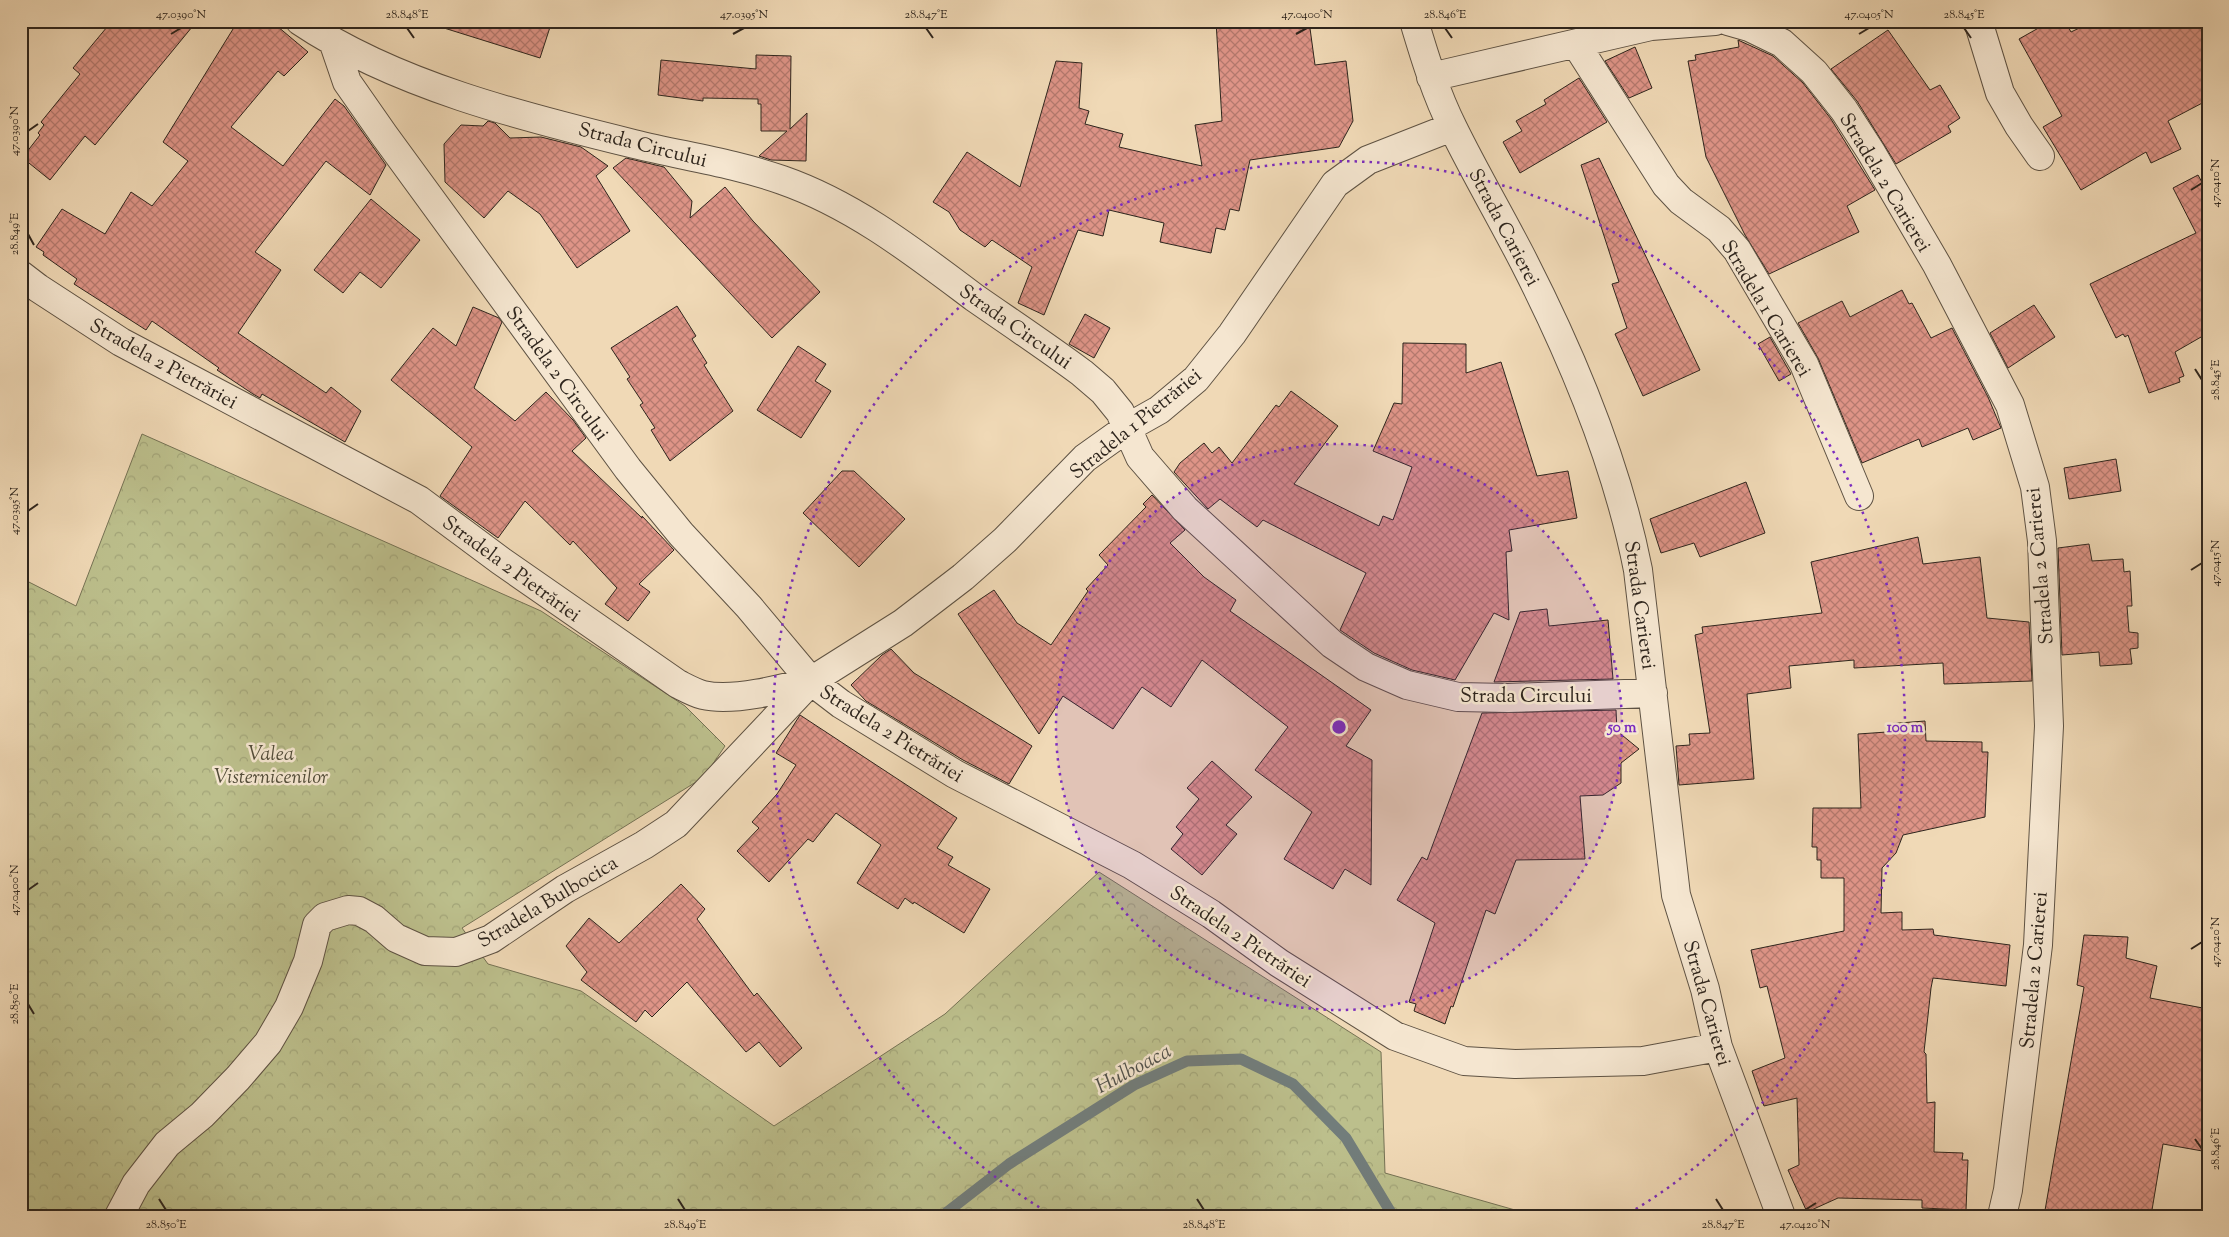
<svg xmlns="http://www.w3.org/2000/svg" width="2229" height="1237" font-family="'Sorts Mill Goudy',serif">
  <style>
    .forest { fill: url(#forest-crowns); stroke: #757254 }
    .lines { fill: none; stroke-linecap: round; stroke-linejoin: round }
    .stream { stroke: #727d7b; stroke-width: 11 }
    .building { fill: url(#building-cross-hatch); stroke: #2e251d }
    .minor-casing { stroke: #5e5243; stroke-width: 30 }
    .minor { stroke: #f5e6d0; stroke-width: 28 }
    .ticks { fill: none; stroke: #2e251d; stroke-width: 2 }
    .ring { fill: none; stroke: #7b2cbf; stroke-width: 2.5; stroke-dasharray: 2.5 5 }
    .labels { text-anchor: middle; stroke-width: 5; stroke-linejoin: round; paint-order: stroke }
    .street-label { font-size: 20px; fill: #2e251d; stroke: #f5e6d0 }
    .park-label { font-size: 20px; font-style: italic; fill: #524c39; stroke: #f5e6d0 }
    .water-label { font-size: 21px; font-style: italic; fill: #50514c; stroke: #f5e6d0 }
    .centre { fill: #7b2cbf; stroke: #f5e6d0; stroke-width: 2.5 }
    .ring-label { font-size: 15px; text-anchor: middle; font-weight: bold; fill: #7b2cbf; stroke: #f5e6d0; stroke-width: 5; stroke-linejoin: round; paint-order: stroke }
    .neatline { fill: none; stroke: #2e251d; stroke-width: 2 }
    .ticks-label { font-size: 12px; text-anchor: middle; fill: #2e251d }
  </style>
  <defs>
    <pattern id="forest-crowns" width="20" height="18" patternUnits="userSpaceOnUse" patternTransform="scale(1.25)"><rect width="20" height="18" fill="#bcbf8c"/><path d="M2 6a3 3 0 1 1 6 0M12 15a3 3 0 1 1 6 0" fill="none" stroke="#a2a478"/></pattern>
    <pattern id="building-cross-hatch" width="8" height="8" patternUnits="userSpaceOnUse" patternTransform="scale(1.25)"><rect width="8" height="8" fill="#de9487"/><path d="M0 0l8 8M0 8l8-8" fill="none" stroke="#b4796e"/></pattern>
  </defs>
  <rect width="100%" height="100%" fill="#f0d9b6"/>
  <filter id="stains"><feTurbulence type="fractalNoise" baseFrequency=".004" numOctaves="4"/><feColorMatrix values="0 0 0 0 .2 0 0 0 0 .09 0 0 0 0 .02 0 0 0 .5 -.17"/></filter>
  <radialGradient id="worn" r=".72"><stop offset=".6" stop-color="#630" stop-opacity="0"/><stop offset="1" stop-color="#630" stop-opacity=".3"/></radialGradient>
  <path class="forest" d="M142,434L541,611L685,706L725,746L704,777L462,928L488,964L581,991L774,1126L945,1014L1099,872L1381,1052L1385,1173L1522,1212L1569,1216H21V578L76,606Z"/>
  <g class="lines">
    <path class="stream" d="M942,1216L1009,1164L1134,1085L1187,1061L1241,1059L1293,1084L1346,1138L1393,1216"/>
  </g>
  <path class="building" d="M112,21H197L95,145L85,136L50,180L24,159L28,154L26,153L40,135L38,133L44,125L41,122L80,74L73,68Z
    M238,21H271L308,52L284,76L278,71L231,127L283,166L335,99L344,106L386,165L370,195L326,161L255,252L281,270L238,333L326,393L331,387L361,411L345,442L262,394L260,398L253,394L217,370L219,368L152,321L146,330L74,284L77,279L43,255L44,252L36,247L62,209L105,234L131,192L152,206L188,161L163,142Z
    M445,21H552L540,58L444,28Z
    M1216,21H1309L1315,65L1346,61L1353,121L1339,147L1250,160L1239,211L1230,209L1225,230L1216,228L1211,253L1160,242L1164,223L1109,210L1103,236L1078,230L1044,315L1018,303L1032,267L992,240L985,247L960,230L949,212L933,202L967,152L1020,187L1056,61L1082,63L1079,108L1089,111L1085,124L1123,134L1119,147L1202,166L1195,125L1222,121Z
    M2051,21H2065L2071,32L2094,21H2208V100L2168,121L2181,149L2151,163L2146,152L2081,190L2043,127L2062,116L2019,39Z
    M1888,30L1930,90L1940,85L1960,118L1948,126L1951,132L1896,164L1857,101L1831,69Z
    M1738,40L1773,56L1803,83L1831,119L1875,190L1847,206L1859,232L1769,274L1745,235L1706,157L1688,61L1696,60L1695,55L1739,47Z
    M1635,47L1652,88L1629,98L1605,61Z
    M756,55L791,56L790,129L807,113L806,161L771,160L759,156L787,131H761V104H758V99L703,98V101L658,95L661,60L756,69Z
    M1579,78L1607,122L1520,173L1503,142L1522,131L1516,121L1546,104L1544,100Z
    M488,121L495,123L510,138L541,137L581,147L608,166L596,176L630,231L577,268L540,214L508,191L484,218L445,182L444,144L461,125L483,126Z
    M626,158L664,167L692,201L690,218L725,187L753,221L820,292L772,338L613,168Z
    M1599,158L1700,370L1643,396L1615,334L1627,328L1612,284L1619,282L1581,165Z
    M2198,175L2208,193V333L2175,352L2184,376L2179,378L2180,382L2149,393L2128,335L2125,337L2123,334L2116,338L2090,284L2196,233L2173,188Z
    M371,199L420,240L381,288L360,272L343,293L314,270Z
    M1902,290L1909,304L1912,303L1931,338L1952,328L1988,397L2001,428L1973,440L1968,428L1922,447L1919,439L1862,463L1818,358L1798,323L1842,301L1850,317Z
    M2034,305L2055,337L2008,368L1990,333Z
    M677,306L696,336L692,339L707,363L704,365L733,411L670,461L651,430L655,428L640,405L643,403L627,379L630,377L611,348Z
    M473,307L499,318L502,322L474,388L515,421L546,392L573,420L586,438L572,451L642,518V516L674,550L639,584L650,592L628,621L605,604L617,588L573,541L570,545L525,501L498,538L440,496L472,447L391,380L433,328L456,346Z
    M1085,314L1110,328L1094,358L1069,344Z
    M1770,337L1791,374L1779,381L1758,344Z
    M1403,343L1466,344V373L1501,362L1537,476L1568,471L1577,518L1509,530L1512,551L1506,552L1509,620L1494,613L1455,680L1412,670L1374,653L1340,630L1366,573L1263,520L1257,527L1220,499L1208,509L1174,472L1180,463L1204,443L1212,453L1219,447L1232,463L1276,405L1279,407L1291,391L1338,426L1294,484L1379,526L1383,516L1393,520L1412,467L1373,451L1394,403L1402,404Z
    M798,346L826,364L815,381L831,391L801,438L757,410Z
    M2116,459L2121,491L2069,499L2064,468Z
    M842,471H854L905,519L859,567L803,513Z
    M1746,482L1765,533L1700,557L1694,543L1661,553L1650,519Z
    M1152,495L1185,530L1170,543L1204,577L1236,600L1230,611L1371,710L1346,746L1372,760L1371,885L1345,869L1333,889L1284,859L1312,812L1255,770L1288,727L1202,660L1171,707L1142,687L1113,729L1063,696L1039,734L958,614L994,590L1017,623L1051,645L1088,591L1086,589L1108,565L1099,555L1146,507L1143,504Z
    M1918,537L1923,564L1980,557L1987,618L2029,622L2032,681L1944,684L1943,663L1854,668V660L1789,666L1791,688L1747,694L1754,779L1679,785L1676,746L1690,745L1689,734L1710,733L1695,635L1703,633L1702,627L1822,613L1811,562Z
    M2089,544L2092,561L2123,559L2124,572L2130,571L2132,606H2127L2129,632L2138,633V648L2130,649L2132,664L2100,666L2099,652L2062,655L2058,548Z
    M1547,609L1549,626L1608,620L1613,679L1494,682L1520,612Z
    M891,649L914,673L1032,746L1009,784L963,760L866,701L851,685L882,655Z
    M1616,710L1617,731L1639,749L1621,763V783L1603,795L1580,796L1585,859L1516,860L1495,914L1486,910L1453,1007L1451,1006L1445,1024L1414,1011L1416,1004L1409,1002L1435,923L1397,900L1422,857L1427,860L1482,713Z
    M800,715L957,818L937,848L953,857L948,865L990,889L964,933L914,902L913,904L905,898L898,909L857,883L881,845L836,813L813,842L808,839L769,882L737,851L759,828L752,822L777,794L796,765L776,753Z
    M1925,721L1926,741L1982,742V752H1988L1985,817L1903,835L1896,853L1882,868L1881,913L1902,912V930L1933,929L1934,935L2010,945L2006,986L1933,978L1931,988L1924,1052L1926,1054L1927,1103L1935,1102L1934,1152L1963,1153L1962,1160H1968L1966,1210L1922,1208V1200L1838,1198L1807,1212L1788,1170L1799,1165L1797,1098L1764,1106L1752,1071L1785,1058L1767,986L1760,988L1751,950L1844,931V878H1821V860H1817V847H1812L1813,808H1861L1858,734L1887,732L1886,724Z
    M1212,761L1252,797L1226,825L1237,834L1202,875L1171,849L1183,834L1176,827L1199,799L1187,788Z
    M681,884L705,909L697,919L754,996L757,993L802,1048L780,1067L759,1042L746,1052L687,982L652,1017L645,1010L636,1022L581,980L587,972L566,946L589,918L619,943Z
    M2084,935L2128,937L2126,958L2157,966L2150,998L2208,1009V1152L2163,1144L2151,1216H2044L2084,987L2077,985Z"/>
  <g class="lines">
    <defs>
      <path id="minor" d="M300,21C395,85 523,117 634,144C683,156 734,163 782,180C854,205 915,253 975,298C1011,323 1047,347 1082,373L1103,391L1120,412L1140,457L1185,509L1332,644L1366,667L1407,685L1458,697L1508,698L1653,693
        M1414,21C1425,58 1436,94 1453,128C1475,173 1501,217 1524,262C1573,358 1617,463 1638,570L1676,895L1705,989L1718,1047L1781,1216
        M1728,21L1749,27L1782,43L1814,72L1844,110L1871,152L1937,265L2010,405L2035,487L2042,541L2049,726L2038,945L2008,1190L2002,1216
        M1978,21L2000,93L2019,126L2040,156
        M334,44L347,82L384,135L628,469L681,534L749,607L811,681L841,704L955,774L1132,865L1211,914L1279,963L1395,1036L1464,1061L1515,1064L1643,1061L1718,1047
        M1576,44L1666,185L1681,201L1719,229L1737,250L1804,364L1859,496
        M1431,77L1651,26L1715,21
        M21,275L38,288L121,342L419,500L501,561L678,684C686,688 695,693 703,695C733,702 782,689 811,681
        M119,1216L136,1184L167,1144L202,1115L238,1078L268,1043L289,1007L308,961L317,925L325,917L348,910L359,911L374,919L396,938L425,951L456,952L491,939L565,889L644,845L676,824L811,681L903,623L963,577L1005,540L1085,458L1127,428L1159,410L1196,379L1232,334L1335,184L1368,160L1452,127"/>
    </defs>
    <use href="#minor" class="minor-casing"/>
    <use href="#minor" class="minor"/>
  </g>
  <path class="ticks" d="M407,28L414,38M926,28L933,38M1445,28L1452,38M1964,28L1971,38M171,34L181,28M733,34L744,28M1296,34L1307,28M1859,34L1869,28M28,131L38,124M2191,190L2202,183M28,234L34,245M2195,369L2202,380M28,511L38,504M2191,570L2202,563M28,890L38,883M2191,949L2202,942M28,1004L34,1014M2195,1139L2202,1149M159,1199L166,1210M678,1199L685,1210M1197,1199L1204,1210M1716,1199L1723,1210M1805,1210L1816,1203"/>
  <circle cx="1339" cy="727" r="283" fill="#7b2cbf" fill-opacity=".12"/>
  <g class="ring">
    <circle cx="1339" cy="727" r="283"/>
    <path d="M1052 1215A566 566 0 1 1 1626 1215"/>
  </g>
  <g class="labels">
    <g class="street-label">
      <text transform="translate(643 144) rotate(14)" y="7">Strada Circului</text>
      <text transform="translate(1886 182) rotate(59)" y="7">Stradela 2 Carierei</text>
      <text transform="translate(1505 227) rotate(62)" y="7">Strada Carierei</text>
      <text transform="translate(1767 308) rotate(59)" y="7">Stradela 1 Carierei</text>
      <text transform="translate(1016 326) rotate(35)" y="7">Strada Circului</text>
      <text transform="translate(164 363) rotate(29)" y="7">Stradela 2 Pietrăriei</text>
      <text transform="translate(558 373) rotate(54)" y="7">Stradela 2 Circului</text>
      <text transform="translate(1135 423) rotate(-39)" y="7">Stradela 1 Pietrăriei</text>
      <text transform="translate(2039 566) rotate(-95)" y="7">Stradela 2 Carierei</text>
      <text transform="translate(512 568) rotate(36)" y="7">Stradela 2 Pietrăriei</text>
      <text transform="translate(1641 605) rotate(82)" y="7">Strada Carierei</text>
      <text x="1526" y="702">Strada Circului</text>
      <text transform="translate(892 733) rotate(32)" y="7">Stradela 2 Pietrăriei</text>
      <text transform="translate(547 901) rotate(-31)" y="7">Stradela Bulbocica</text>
      <text transform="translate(1241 936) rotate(34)" y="7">Stradela 2 Pietrăriei</text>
      <text transform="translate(2033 970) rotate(-85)" y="7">Stradela 2 Carierei</text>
      <text transform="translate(1708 1003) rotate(74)" y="7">Strada Carierei</text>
    </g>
    <g class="park-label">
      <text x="271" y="760">Valea<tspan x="271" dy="23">Visternicenilor</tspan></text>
    </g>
    <g class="water-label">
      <text transform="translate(1133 1068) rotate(-28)" y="7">Hulboaca</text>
    </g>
  </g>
  <circle cx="1339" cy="727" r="8" class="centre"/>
  <g class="ring-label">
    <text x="1622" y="732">50 m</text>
    <text x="1905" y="732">100 m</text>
  </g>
  <rect width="2229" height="1237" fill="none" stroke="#f0d9b6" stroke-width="55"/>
  <rect x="28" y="28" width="2174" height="1182" class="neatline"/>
  <g class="ticks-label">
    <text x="181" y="18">47.0390°N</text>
    <text x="407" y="18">28.848°E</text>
    <text x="744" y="18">47.0395°N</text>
    <text x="926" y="18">28.847°E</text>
    <text x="1307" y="18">47.0400°N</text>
    <text x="1445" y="18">28.846°E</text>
    <text x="1869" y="18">47.0405°N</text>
    <text x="1964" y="18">28.845°E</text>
    <text transform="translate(14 131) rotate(-90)" y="4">47.0390°N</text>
    <text transform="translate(2215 183) rotate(-90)" y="4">47.0410°N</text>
    <text transform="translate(14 234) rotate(-90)" y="4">28.849°E</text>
    <text transform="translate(2215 380) rotate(-90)" y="4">28.845°E</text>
    <text transform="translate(14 511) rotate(-90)" y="4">47.0395°N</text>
    <text transform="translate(2215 563) rotate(-90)" y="4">47.0415°N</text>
    <text transform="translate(14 890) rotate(-90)" y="4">47.0400°N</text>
    <text transform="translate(2215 942) rotate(-90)" y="4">47.0420°N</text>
    <text transform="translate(14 1004) rotate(-90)" y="4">28.850°E</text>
    <text transform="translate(2215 1149) rotate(-90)" y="4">28.846°E</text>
    <text x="166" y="1228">28.850°E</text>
    <text x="685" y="1228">28.849°E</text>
    <text x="1204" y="1228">28.848°E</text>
    <text x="1723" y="1228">28.847°E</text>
    <text x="1805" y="1228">47.0420°N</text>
  </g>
  <rect width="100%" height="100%" filter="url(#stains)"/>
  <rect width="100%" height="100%" fill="url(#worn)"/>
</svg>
